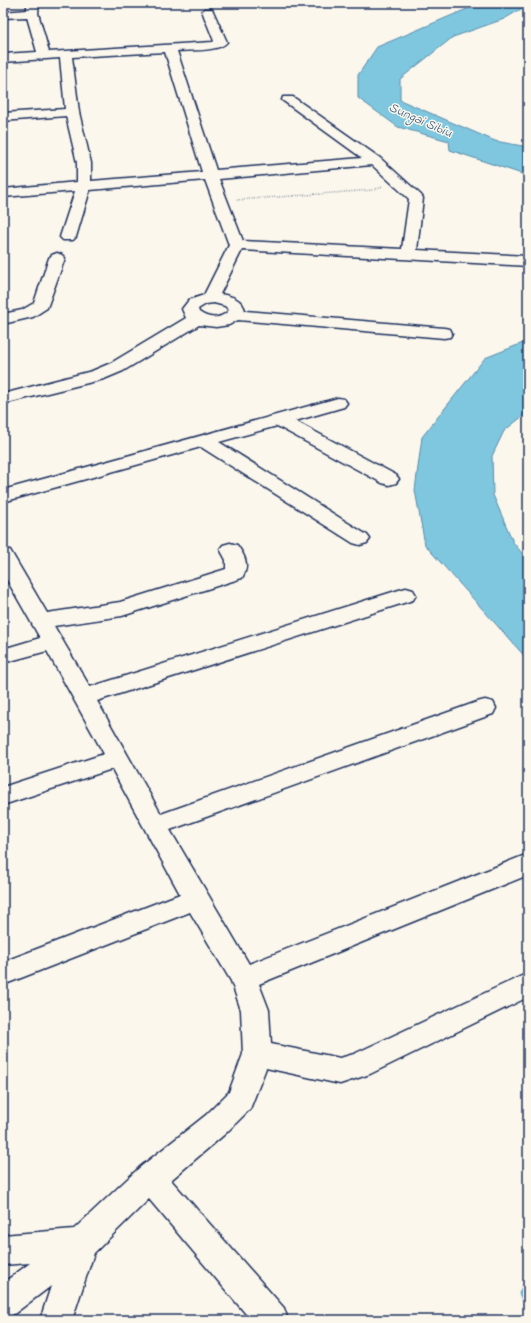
<svg xmlns="http://www.w3.org/2000/svg" width="531" height="1323" font-family="'Indie Flower',sans-serif">
  <style>
    .water { fill: #7fc7df; stroke: #578aab }
    .lines { fill: none; stroke-linecap: round; stroke-linejoin: round }
    .minor-casing { stroke: #1b2f5e; stroke-width: 3 }
    .path { stroke: #1b2f5e; stroke-width: 1.5; stroke-dasharray: 0.5 2; stroke-linecap: butt }
    .minor { fill: #fbf7ec; fill-rule: evenodd }
    .labels { text-anchor: middle; stroke-width: 3; stroke-linejoin: round; paint-order: stroke }
    .far-water-label { font-size: 13px; font-style: italic; fill: #34557e; stroke: #fbf7ec }
  </style>
  <rect width="100%" height="100%" fill="#fbf7ec"/>
  <filter id="ink" filterUnits="userSpaceOnUse"><feTurbulence type="fractalNoise" baseFrequency=".025" numOctaves="2"/><feDisplacementMap in="SourceGraphic" scale="8" xChannelSelector="R" yChannelSelector="G"/><feConvolveMatrix kernelMatrix="1 2 1 2 8 2 1 2 1" color-interpolation-filters="sRGB"/></filter>
  <g filter="url(#ink)">
    <path class="water" d="M481,3H528V5L504,19L453,37L400,79V100L495,141L528,147V176L450,150L449,141L398,127L358,98V75L377,47Z
      M528,341V412L504,431L492,456L493,495L513,542L528,561V660L425,545L415,490L422,437L485,358Z
      M528,1275V1311L519,1293Z"/>
    <g class="lines">
      <defs>
        <path id="minor" d="M27,3H39L38,13L49,52L213,42L214,41L202,11L204,9H212L227,42C220,52 189,50 177,51L216,170L362,158L282,100L283,97H293L380,158L421,195L423,198L417,250L528,256V266L242,250L220,294C231,296 243,299 245,311L444,328L450,329L452,333L450,337L444,338L238,320L229,325L216,327L199,325L123,371L104,379L3,404V394L92,371L111,363L186,318L182,309L189,300L204,295L229,245L205,180L90,190L76,237L73,240H63L60,237L75,191L3,197V189L77,182V163L66,116L3,121V113L65,109L60,58L3,62V54L37,52L27,17L3,18V12L27,10ZM165,52L202,172L91,181V163L79,112L72,57ZM372,165L409,199L402,249L243,241L219,179ZM214,303L225,306L229,310C221,320 208,319 199,312L198,309L206,304Z
          M57,253L62,255L65,258L47,308L33,317L3,324V314L22,310L34,303L49,258L52,255Z
          M338,398L344,399L347,403L344,407L295,421L396,475L399,479L396,483L389,485L382,483L277,426L219,442L367,535L370,539L367,543L360,545L353,543L201,447L3,502V490Z
          M230,543L237,545C245,556 250,565 242,578L122,616L54,626L90,687L399,590L406,588L413,590L416,595L413,600L97,701L161,814L477,702L485,700L493,702L496,708L493,714L170,830L249,964L528,854V875L259,984L269,1010L271,1044L340,1058L354,1054L528,973V997L370,1074L340,1084L266,1068L250,1109L226,1133L171,1180L284,1308L288,1320H251L149,1199L94,1253L72,1320H40L51,1286L14,1314L3,1319V1283L30,1263L3,1265V1235L74,1229L139,1168L206,1115L229,1092L243,1054L241,1010L231,981L190,912L3,985V962L180,894L112,769L3,805V787L104,754L47,651L3,663V649L40,638L3,573V549L10,550L47,613L120,602L226,569V560L220,549L223,545Z"/>
      </defs>
      <use href="#minor" class="minor-casing"/>
      <path class="path" d="M237,200L373,190L383,187"/>
      <use href="#minor" class="minor"/>
    </g>
  </g>
  <g class="labels">
    <g class="far-water-label">
      <text transform="translate(421 119) rotate(24)" y="5">Sungai Sibiu</text>
    </g>
  </g>
  <rect width="531" height="1323" fill="none" stroke="#fbf7ec" stroke-width="16"/>
  <rect x="8" y="8" width="515" height="1307" fill="none" stroke="#1b2f5e" stroke-width="1.5" filter="url(#ink)"/>
</svg>
